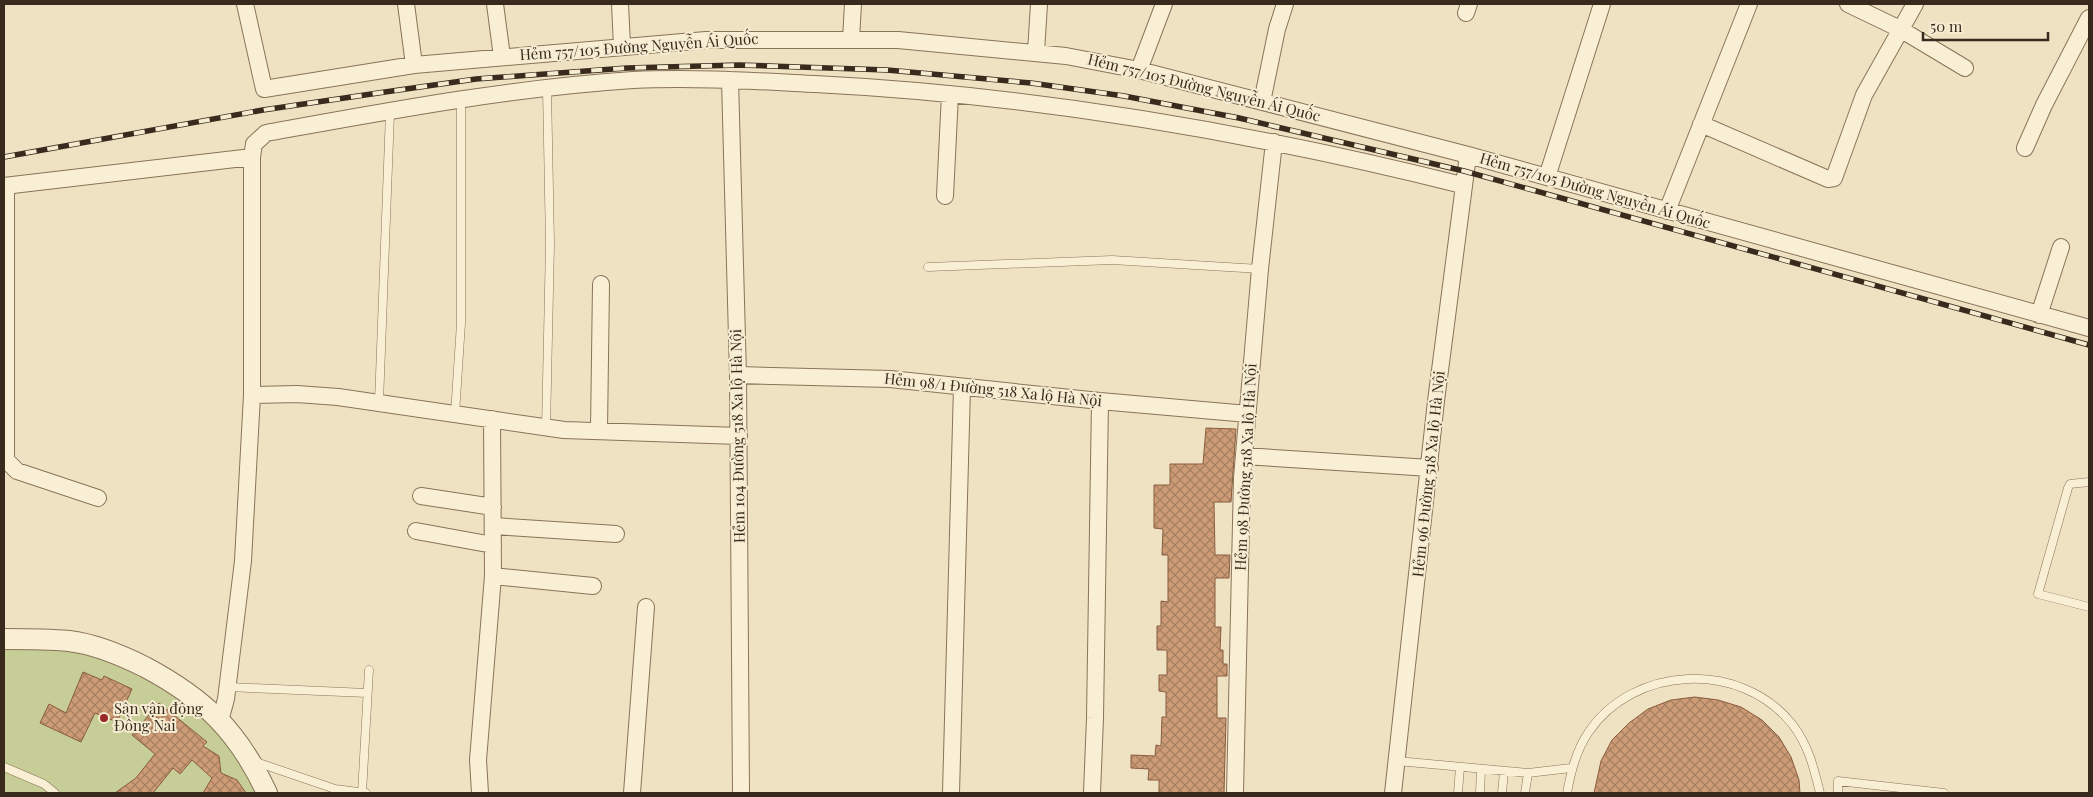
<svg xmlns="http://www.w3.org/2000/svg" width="2093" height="797" font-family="'Playfair Display',serif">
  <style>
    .grass { fill: #c6cd96 }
    .building { fill: url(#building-cross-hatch); stroke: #885c3e }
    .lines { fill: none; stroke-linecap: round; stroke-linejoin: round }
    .service-casing { stroke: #897359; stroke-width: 9 }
    .minor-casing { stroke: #897359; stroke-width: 18 }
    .tertiary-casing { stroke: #897359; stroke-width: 22 }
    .service { stroke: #f9efd5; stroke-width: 8 }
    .minor { stroke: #f9efd5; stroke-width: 16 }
    .tertiary { stroke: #f9efd5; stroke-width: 20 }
    .rail-casing { stroke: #382b1d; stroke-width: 5.5 }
    .rail { stroke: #f6ecd2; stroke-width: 4; stroke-dasharray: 11; stroke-linecap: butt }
    .poi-dot { fill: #992828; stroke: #f6ecd2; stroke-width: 2 }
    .labels { text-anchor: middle; stroke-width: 4; stroke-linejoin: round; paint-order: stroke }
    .street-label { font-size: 15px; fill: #382b1d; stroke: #f6ecd2 }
    .poi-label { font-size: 15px; fill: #382b1d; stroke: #f6ecd2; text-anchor: start }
  </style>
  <defs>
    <pattern id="building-cross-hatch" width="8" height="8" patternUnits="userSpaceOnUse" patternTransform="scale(1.25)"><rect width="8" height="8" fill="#cd9c77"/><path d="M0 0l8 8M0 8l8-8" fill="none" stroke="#a77f61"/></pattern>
  </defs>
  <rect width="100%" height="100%" fill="#efe2c2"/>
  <path class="grass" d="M4,648C25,649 48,647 69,651C134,660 211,708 244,765C249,774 252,784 257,793H4Z"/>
  <path class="building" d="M1206,428L1236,429L1231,502H1214L1215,555H1230L1229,578H1215V627H1221L1220,650H1223V664H1227V676H1217V718H1226L1224,793H1159V780H1148L1149,769L1131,768V755L1155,756L1156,745L1161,746L1162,717H1166V692L1159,691V675H1167V650H1157V626H1161V601L1168,602V555H1162L1163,529L1154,528V485H1170V464H1203Z
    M83,672L102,680L104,676L132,689L117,722L95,713L81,742L40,723L49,704L66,713Z
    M1695,697L1718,700L1741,707L1762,720L1779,737L1791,757L1799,780L1800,793H1594L1601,761L1612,740L1629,723L1648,709L1671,700Z
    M159,703L207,742L203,746L219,756L221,773L237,780L246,793H203L212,778L192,760L180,774L173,768L153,793H115L136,778L155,754L132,735Z"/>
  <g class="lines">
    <defs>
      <path id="service" d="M928,267L1112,260L1260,269
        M379,402L390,113
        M455,414L461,323V100
        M546,428L550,244L547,89
        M2089,482L2070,484L2068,488L2038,594L2089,607
        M228,687L367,693
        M1397,761L1528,773L1571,768
        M256,762L335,789L366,793
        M4,767L44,784L55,793
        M362,793L369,670
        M1458,793L1460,767
        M1480,793L1481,769
        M1502,793L1504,771
        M1525,793L1528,773
        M1567,793C1571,772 1576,751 1588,733C1633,665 1741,660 1792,724C1808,744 1814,768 1820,793
        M1838,793V781L1944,793"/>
      <path id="minor" d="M245,4L264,89L414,65L706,40H898L1066,56L1139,70L1468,155L2089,328
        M406,4L414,65
        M495,4L502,57
        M620,4L622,46
        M1848,4L1900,29L1965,68
        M1466,13L1469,4
        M851,39L853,4
        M1036,52L1039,4
        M1139,70L1164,4
        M730,80L738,375L741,793
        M1262,102L1277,29L1285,4
        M1701,124L1828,179L1834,178L1864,95L1915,4
        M2025,148L2044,105L2089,18
        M1547,177L1602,4
        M4,186L252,157
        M6,186V460L17,471L98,498
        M945,196L950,94
        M1667,211L1749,4
        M2039,315L2061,247
        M738,375L890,379L1100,401L1248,414
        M252,395L297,394L338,397L564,430L739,436
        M599,430L601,284
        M1244,456L1430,468
        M421,496L493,507
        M493,526L616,534
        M416,531L493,545
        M493,576L593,586
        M220,721L226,699L243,561L252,395V157L254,144L266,133C388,111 510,88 633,80C693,77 755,81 815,84C1034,95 1250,132 1462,185
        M480,793L478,760L493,576L492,419
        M632,793L646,607
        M951,793L962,387
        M1092,793L1095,718L1100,401
        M1235,793L1242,478L1260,269L1274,142
        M1393,793L1436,401L1468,155"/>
      <path id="tertiary" d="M4,639C25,639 47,639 69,641C95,644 121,655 145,667C205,699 238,731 267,793"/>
    </defs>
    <use href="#service" class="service-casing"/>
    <use href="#minor" class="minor-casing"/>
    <use href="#tertiary" class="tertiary-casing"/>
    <use href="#service" class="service"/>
    <use href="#minor" class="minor"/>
    <use href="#tertiary" class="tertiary"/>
    <defs>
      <path id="rail" d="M4,157L263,110L385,92L476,79L627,68L739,65L887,70L1031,83L1124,96L1239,118L1464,171L2089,345"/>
    </defs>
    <use href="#rail" class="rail-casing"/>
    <use href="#rail" class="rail"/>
  </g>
  <circle class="poi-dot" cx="104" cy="718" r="5"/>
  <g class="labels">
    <g class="street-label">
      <text transform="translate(639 47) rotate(-4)" y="5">Hẻm 757/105 Đường Nguyễn Ái Quốc</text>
      <text transform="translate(1204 88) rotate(14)" y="5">Hẻm 757/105 Đường Nguyễn Ái Quốc</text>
      <text transform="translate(1595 191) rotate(16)" y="5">Hẻm 757/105 Đường Nguyễn Ái Quốc</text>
      <text transform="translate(993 390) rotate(6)" y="5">Hẻm 98/1 Đường 518 Xa lộ Hà Nội</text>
      <text transform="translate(738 436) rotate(-91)" y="5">Hẻm 104 Đường 518 Xa lộ Hà Nội</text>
      <text transform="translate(1246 467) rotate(-87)" y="5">Hẻm 98 Đường 518 Xa lộ Hà Nội</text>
      <text transform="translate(1429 474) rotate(-84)" y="5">Hẻm 96 Đường 518 Xa lộ Hà Nội</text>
    </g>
    <g class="poi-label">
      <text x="114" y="714">Sân vận động<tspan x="114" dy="17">Đồng Nai</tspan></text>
    </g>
  </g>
  <rect width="2093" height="797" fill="none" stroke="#382b1d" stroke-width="10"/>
  <path d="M1923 32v8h125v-8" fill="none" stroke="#382b1d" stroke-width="2.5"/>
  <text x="1930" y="32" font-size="15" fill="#382b1d" stroke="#f6ecd2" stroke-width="4" paint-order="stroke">50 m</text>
</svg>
